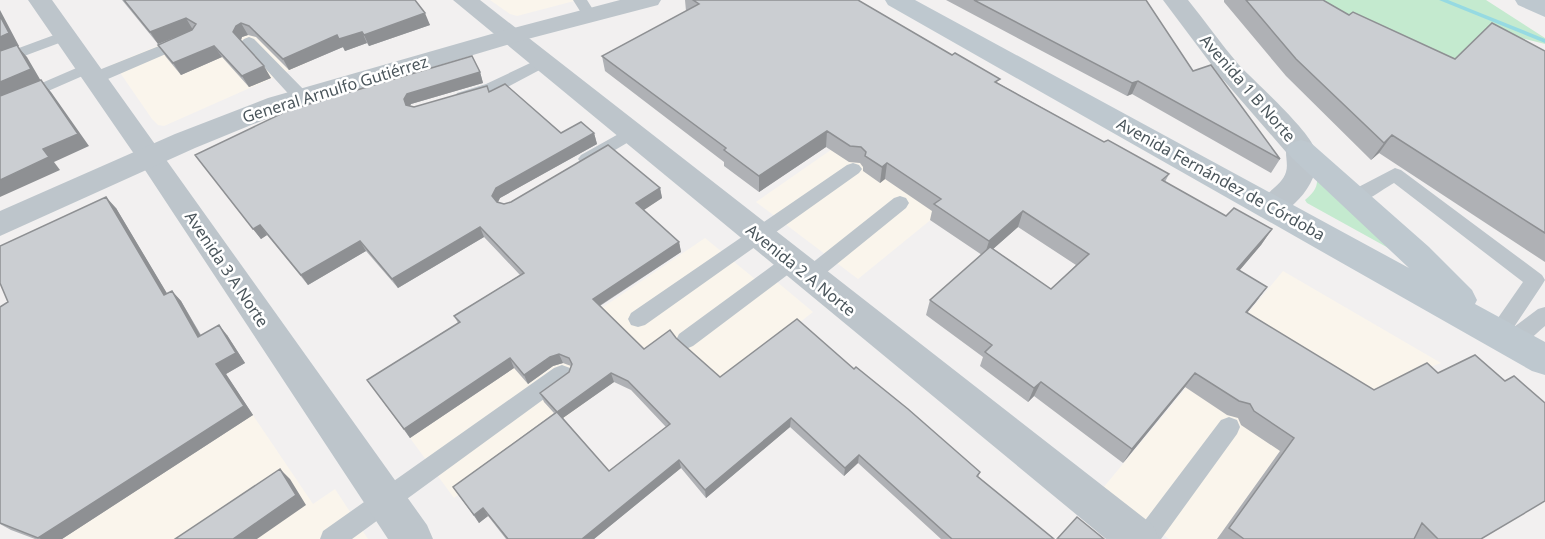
<svg xmlns="http://www.w3.org/2000/svg" width="1545" height="539" font-family="'Noto Sans',sans-serif">
  <style>
    .commercial { fill: #faf5ec }
    .green { fill: #c4eacf }
    .lines { fill: none; stroke-linecap: round; stroke-linejoin: round }
    .stream { fill: #96dae2; fill-rule: evenodd }
    .service { fill: #bdc5cb; fill-rule: evenodd }
    .minor { fill: #bdc5cb; fill-rule: evenodd }
    .tertiary { fill: #bdc5cb; fill-rule: evenodd }
    .secondary { fill: #bec8cf; fill-rule: evenodd }
    .wall { fill: #afb1b5; fill-rule: evenodd }
    .shaded-wall { fill: #8e9093 }
    .building { fill: #cbced2; stroke: #8e9093; stroke-width: 1.5; fill-rule: evenodd }
    .labels { text-anchor: middle; stroke-width: 5; stroke-linejoin: round; paint-order: stroke }
    .street-label { font-size: 16px; fill: #4a555b; stroke: #fff }
  </style>
  <rect width="100%" height="100%" fill="#f2f0f0"/>
  <path class="commercial" d="M490,0H578L517,16L510,14Z
    M257,5L311,61L164,126L158,125L152,119L121,74L111,65Z
    M864,127L965,192L858,279L756,202Z
    M705,238L755,279L776,281L813,312L666,426L619,378L454,498L410,438Z
    M1283,271L1441,363L1306,415L1217,539H1169L1103,488Z
    M240,396L313,504L335,489L368,539H35Z"/>
  <path class="green" d="M1284,0H1486L1545,38V44L1505,34L1442,76Z
    M1317,177L1392,250L1307,203L1305,200C1313,193 1318,188 1317,177Z"/>
  <g class="lines">
    <path class="stream" d="M1439,0H1448L1545,39V43Z"/>
    <path class="service" d="M573,0H587L597,16L595,19H585Z
      M65,31L73,36L70,39L0,65V55Z
      M184,36L189,38L192,41L189,44L101,82H89L87,78L89,74Z
      M249,37L254,39L307,93L309,97L307,101H295L244,45L241,42L244,39Z
      M543,57L551,62L549,65L498,92L463,102L457,101L455,97L457,93L486,84Z
      M88,63L96,68L94,71L0,112V101Z
      M631,127L637,129L639,133L637,137L593,163H581L578,159L581,155Z
      M853,163L859,165L862,169L859,173L645,325L638,327L631,325L628,319L631,313L847,165Z
      M1395,168L1401,170L1542,275L1545,280L1542,285L1514,327L1538,309L1545,307V326C1533,336 1519,353 1504,347L1501,342L1491,340L1488,334L1491,328L1523,282L1394,183C1381,190 1362,207 1347,203L1344,198L1347,193Z
      M900,196L906,198L909,203L906,208L816,281L809,284L802,281L799,276L802,271L894,198Z
      M791,255L798,257L801,262L798,267L693,346L686,349L679,346L676,340L679,334L784,257Z
      M562,365L570,368L573,374L570,380L352,539H320L323,531L554,368Z
      M1229,417L1237,420L1240,427L1237,434L1161,539H1134L1137,531L1221,420Z"/>
    <path class="minor" d="M28,0H52L427,525L433,539H388L141,164Z
      M453,0H480L1153,525L1159,539H1106Z"/>
    <path class="tertiary" d="M620,0H661L658,5L520,41L288,110L195,148L0,236V211L175,134L268,98L502,31Z
      M1163,0H1188C1205,21 1221,44 1239,65C1255,82 1310,131 1315,150C1321,169 1309,190 1295,203C1283,214 1277,220 1260,215L1255,207C1263,194 1282,186 1286,172C1288,166 1286,158 1286,152L1220,76Z"/>
    <path class="secondary" d="M885,0H915L1409,268L1291,157L1286,150L1291,143L1301,140L1311,143L1429,247L1472,290L1477,300L1475,304L1545,342V375L1532,371L888,5Z
      M1515,0H1545V17L1518,5Z"/>
  </g>
  <path class="wall" d="M122,0H415L430,25L369,46L367,43L345,51L343,47L289,70L256,37L248,35L242,37L241,41L271,78L249,87L222,57L181,75L166,57L158,45L193,30L158,44Z
    M685,0H858L998,83L1104,142L1169,174L1165,182L1226,216L1272,229L1261,245L1239,271L1267,287L1247,313L1481,539H1217L1280,451L1241,425L1238,418L1227,415L1185,387L1123,463L1034,396L1028,402L980,366L983,357L926,315L930,300L982,255L930,220L932,211L885,179L880,183L863,171V167L860,163L849,162L826,147L759,192L724,166V162L605,71L602,56L686,11ZM1018,227L1076,265L1051,289L993,249Z
    M946,0H1146L1193,71L1280,159L1271,173L1132,94L1127,96Z
    M1224,0H1323L1349,15L1455,59L1545,51V262L1379,153L1371,160L1286,76L1224,2Z
    M480,72L483,83L411,104L410,106L414,107L489,92L561,133H594L597,144L500,198L498,202L504,204L660,188L662,198L643,210L679,242L681,252L600,306L644,349L676,338L720,377L854,369L980,472L978,477L1054,539H941L858,463L844,476L790,427L706,498L681,468L594,539H506L488,516L479,523L453,487L554,413L544,402L540,393L569,372L571,366L563,363L553,366L528,384L514,368L410,438L367,380L458,323L454,316L520,275L484,237L398,288L366,251L308,285L267,235L261,239L195,155ZM614,382L631,390L666,427L609,471L563,418Z
    M116,208L167,294L172,291L181,301L201,335H227L245,363L226,374L253,415L62,539H35L11,530L0,524V307L8,302Z"/>
  <path class="shaded-wall" d="M0,10L19,46H17L27,57L41,81L51,92L89,146L54,162L60,170L0,197Z
    M425,13L430,25L369,46L364,35Z
    M186,18L193,30L158,44L150,32Z
    M241,23L248,35L242,37L239,44L233,32L236,26Z
    M362,32L367,43L345,51L339,39Z
    M337,35L343,47L289,70L283,59Z
    M214,46L222,57L181,75L173,63Z
    M264,66L271,78L249,87L242,76Z
    M480,72L483,83L411,104L408,109L410,115L404,99L407,94Z
    M1138,81L1132,94L1127,96L1132,83Z
    M827,131L826,147L759,192V176Z
    M594,133L597,144L500,198L496,206L492,196L496,188Z
    M1392,135L1379,153L1371,160L1384,143Z
    M887,163L885,179L880,183L882,167Z
    M660,188L662,198L638,214L636,203Z
    M106,197L116,208L174,305L164,295Z
    M1023,211L1018,227L984,257L989,241Z
    M260,225L267,235L261,239L253,229Z
    M480,227L484,237L398,288L392,279Z
    M1272,229L1261,245L1227,285L1237,269Z
    M360,241L366,251L308,285L301,275Z
    M679,242L681,252L596,308L593,299Z
    M1267,287L1256,302L1235,327L1246,312Z
    M172,291L181,301L207,347L198,337Z
    M219,325L227,335L245,363L226,374L253,415L62,539H41L38,538L216,364Z
    M559,354L563,363L553,366L528,384L524,375L550,357Z
    M510,358L514,368L410,438L404,429Z
    M611,373L614,382L560,420L557,412Z
    M1195,373L1185,387L1123,463L1132,449Z
    M1041,382L1034,396L1028,402L1034,388Z
    M791,418L790,427L706,498L705,490Z
    M859,455L858,463L844,476L845,468Z
    M679,460L681,468L594,539H582Z
    M280,469L290,479L306,505L257,539H233Z
    M483,508L488,516L479,523L474,515Z"/>
  <path class="building" d="M124,0H415L425,13L364,35L362,32L339,39L337,35L283,59L249,26L241,23L236,26L233,32L264,66L242,76L214,46L173,63L158,45L192,30L196,24L186,18L150,32Z
    M693,0H858L952,55L955,53L1000,79L995,82L1104,142L1108,140L1169,174L1162,180L1226,216L1234,208L1272,229L1237,269L1267,287L1246,312L1374,390L1427,363L1438,373L1475,355L1505,381L1514,376L1545,403V501L1481,539H1438L1422,523L1414,539H1244L1229,528L1294,438L1254,411L1250,404L1239,401L1195,373L1132,449L1041,382L1034,388L985,352L992,345L930,300L990,247L1051,289L1089,254L1023,211L989,241L934,204L941,199L887,163L882,167L865,156L866,152L861,147L850,146L827,131L759,176L724,150L726,148L602,56L699,4Z
    M974,0H1146L1193,71L1211,65L1280,159L1138,81L1132,83Z
    M1246,0H1323L1349,15L1353,12L1455,59L1492,23L1545,51V233L1392,135L1384,143L1296,59Z
    M0,16L9,33L0,37Z
    M17,45L31,69L0,82V51Z
    M472,56L480,72L407,94L404,99L406,105L414,107L487,86L489,92L505,84L561,133L581,122L594,133L496,188L492,196L497,202L504,204L511,202L608,145L660,188L636,203L679,242L593,299L644,349L670,330L676,338L720,377L797,319L854,369L856,367L908,409L980,472L977,476L1054,539H952L859,455L845,468L791,418L705,490L679,460L582,539H508L483,508L474,515L453,487L557,412L540,393L569,372L572,364L569,358L559,354L550,357L524,375L510,358L404,429L367,380L460,322L454,316L524,273L480,227L392,279L360,241L301,275L260,225L253,229L195,155L289,110ZM611,373L628,381L670,424L609,471L557,412Z
    M41,80L78,134L43,149L49,157L0,180V96Z
    M106,197L164,295L172,291L198,337L219,325L236,353L216,364L244,406L38,538L0,523V307L8,302L0,283V246Z
    M280,469L296,495L233,539H175Z
    M1077,517L1104,539H1057Z"/>
  <g class="labels">
    <g class="street-label">
      <text transform="translate(1248 88) rotate(49)" y="6">Avenida 1 B Norte</text>
      <text transform="translate(335 89) rotate(-17)" y="6">General Arnulfo Gutiérrez</text>
      <text transform="translate(1221 179) rotate(29)" y="6">Avenida Fernández de Córdoba</text>
      <text transform="translate(227 269) rotate(56)" y="6">Avenida 3 A Norte</text>
      <text transform="translate(801 270) rotate(39)" y="6">Avenida 2 A Norte</text>
    </g>
  </g>
</svg>
